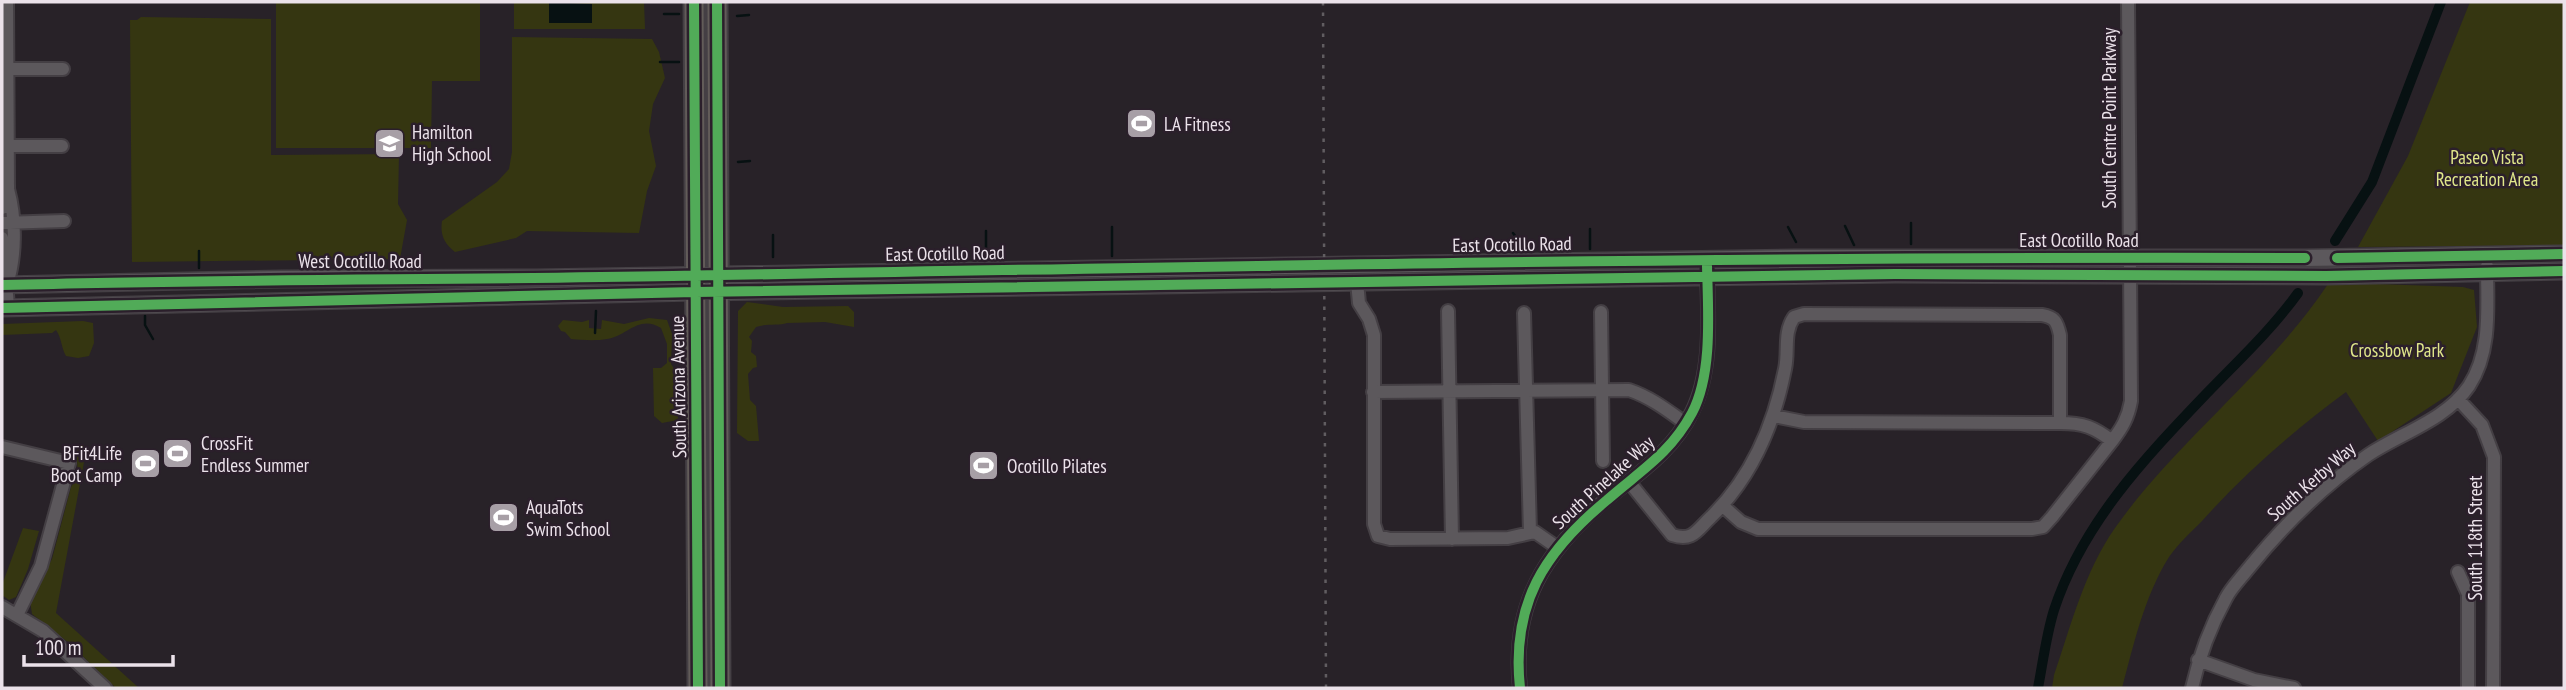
<svg xmlns="http://www.w3.org/2000/svg" width="2566" height="690" font-family="'PT Sans Narrow',sans-serif">
  <style>
    .green { fill: #353611 }
    .water { fill: #071112 }
    .lines { fill: none; stroke-linecap: round; stroke-linejoin: round }
    .stream { stroke: #071112; stroke-width: 2.5 }
    .canal { stroke: #071112; stroke-width: 10 }
    .street-casing { stroke: #443f44; stroke-width: 16 }
    .secondary-casing { stroke: #443f44; stroke-width: 19 }
    .primary-casing { stroke: #443f44; stroke-width: 23 }
    .street { stroke: #5c585c; stroke-width: 12 }
    .secondary { stroke: #5c585c; stroke-width: 16 }
    .primary { stroke: #625c59; stroke-width: 19 }
    .rail { stroke: #615d61; stroke-width: 2.5; stroke-dasharray: 3.5 7; stroke-linecap: butt }
    .cycleway-casing { stroke: #2b1f2b; stroke-width: 15 }
    .cycleway { stroke: #51ab58; stroke-width: 10 }
    .labels { text-anchor: middle; stroke-width: 5; stroke-linejoin: round; paint-order: stroke }
    .street-label { font-size: 19px; fill: #ebe2ea; stroke: #2b1f2b }
    .poi-label { font-size: 19px; fill: #ebe2ea; stroke: #2b1f2b; text-anchor: start }
    .park-label { font-size: 19px; fill: #e0e78a; stroke: #2b1f2b }
  </style>
  <rect width="100%" height="100%" fill="#282228"/>
  <path class="green" d="M276,2H480V81H432L431,148H276Z
    M514,2H644L645,29H514Z
    M2470,2H2564V245L2358,247L2408,156Z
    M141,17L271,19V155L399,154L398,204L407,220L400,259L132,262L130,20H137Z
    M512,37L652,39L659,52L665,78L653,104L649,131L656,166L647,191L639,233L527,231L516,238L455,252C444,243 440,235 442,221L497,182L509,169L512,152Z
    M2348,283L2463,287L2474,290L2477,327L2451,393L2378,441L2346,392C2293,431 2245,473 2202,521C2191,532 2178,544 2169,557C2144,597 2134,644 2122,688H2052L2054,675C2071,626 2084,572 2115,528C2177,440 2268,374 2328,284Z
    M747,302L783,307L848,306L854,312V327L825,322L787,323C779,326 767,323 756,327L749,337L752,341L751,352L756,356L757,367L753,368L748,374L750,400L756,406L759,441H748L737,433L738,311Z
    M649,318L667,320L672,334L671,364L677,373L678,420L662,423L654,416L653,368H661L667,363V344L661,328C639,314 627,336 607,339C596,341 582,340 571,339L565,332L561,331L558,326L563,320L582,322L589,320V328L601,329L602,320L624,324Z
    M83,321L93,323L94,343L89,356L78,358L66,356C61,347 62,339 56,330L52,333L2,335V324Z
    M76,444L87,446L56,613L139,688H116L69,643L32,614L30,601L52,559L71,487L78,476Z
    M23,528L39,531L28,569L16,597L9,600L2,595V585Z"/>
  <path class="water" d="M549,2L592,4V23H549Z"/>
  <g class="lines">
    <path class="stream" d="M664,14H679
      M737,16L749,15
      M660,62H679
      M738,162L750,161
      M1911,223V244
      M1845,226L1854,245
      M1788,227L1796,242
      M1590,229V249
      M986,231V254
      M1513,233L1526,250
      M773,235V257
      M199,251V268
      M1112,256V227
      M145,316V325L153,339
      M595,333L596,311"/>
    <path class="canal" d="M2335,241L2372,182L2441,2
      M2038,688C2043,662 2046,636 2054,610C2083,522 2146,457 2209,391C2240,359 2272,329 2298,293"/>
    <defs>
      <path id="street" d="M7,2L8,189C16,218 16,256 7,284
        M8,69H63
        M8,146H62
        M2,208L8,189
        M2,223L64,221
        M2,238C2,262 7,284 8,308
        M1357,282L1359,303L1369,319L1374,335V524L1378,536L1390,539L1508,538L1535,532L1558,548
        M1448,311L1452,539
        M1601,312L1603,461
        M1524,313L1530,532
        M1373,392L1629,390C1650,397 1667,410 1685,423
        M2458,399L2482,425L2494,457L2493,688
        M2060,423C2083,423 2094,427 2112,441C2122,428 2128,418 2131,401L2128,2
        M2,447L69,463L41,566L17,615
        M1630,483L1672,535C1693,542 1697,530 1711,517C1753,476 1774,425 1785,369C1789,351 1783,333 1794,317L1804,314L2042,315C2055,317 2057,322 2060,335V423L1804,422L1774,416
        M1723,506L1741,522L1758,529H2032L2043,527L2052,517L2112,441
        M2458,572L2468,594V688
        M2,607L43,631L105,688
        M2198,660L2254,680L2294,688
        M1520,688C1511,604 1545,551 1607,499C1639,473 1673,451 1692,412C1713,370 1708,315 1707,270
        M2192,688C2199,657 2210,627 2226,598C2231,588 2241,578 2248,569C2282,527 2323,486 2368,455C2401,433 2446,420 2469,386C2492,351 2487,306 2487,266"/>
      <path id="secondary" d="M2,285L282,279L536,278L1794,258H2305L2564,254
        M2,308L695,292L1895,274L2326,276L2564,271"/>
      <path id="primary" d="M694,2L698,688
        M717,2L720,688"/>
    </defs>
    <use href="#street" class="street-casing"/>
    <use href="#secondary" class="secondary-casing"/>
    <use href="#primary" class="primary-casing"/>
    <use href="#street" class="street"/>
    <use href="#secondary" class="secondary"/>
    <use href="#primary" class="primary"/>
    <path class="rail" d="M1323,2L1326,688"/>
    <defs>
      <path id="cycleway" d="M694,2L698,688
        M717,2L720,688
        M2337,258L2564,254
        M2,285C226,279 449,280 673,276C1217,266 1761,256 2305,258
        M2,308L695,292L1895,274L2326,276L2564,271
        M1520,688C1511,604 1544,552 1607,500C1640,471 1670,454 1692,413C1713,373 1708,311 1707,266"/>
    </defs>
    <use href="#cycleway" class="cycleway-casing"/>
    <use href="#cycleway" class="cycleway"/>
  </g>
  <defs>
    <symbol id="stadium-square" viewBox="-11 -11 22 22"><rect x="-9" y="-9" width="18" height="18" rx="4" fill="#a79fa6" stroke="#2b1f2b"/><path d="M0-5a6.5 5 0 1 0 0 10a6.5 5 0 1 0 0-10ZM-3.5-1.8h7v3.6h-7Z" fill="#fff"/></symbol>
    <symbol id="school-square" viewBox="-11 -11 22 22"><rect x="-9" y="-9" width="18" height="18" rx="4" fill="#a79fa6" stroke="#2b1f2b"/><path d="M0-5L7-2L0 1L-7-2ZM-4 1L0 2.5L4 1V4Q0 6-4 4Z" fill="#fff"/></symbol>
  </defs>
  <g fill-rule="evenodd">
    <use href="#stadium-square" x="1124" y="106" width="35" height="35"/>
    <use href="#school-square" x="372" y="126" width="35" height="35"/>
    <use href="#stadium-square" x="160" y="436" width="35" height="35"/>
    <use href="#stadium-square" x="128" y="446" width="35" height="35"/>
    <use href="#stadium-square" x="966" y="448" width="35" height="35"/>
    <use href="#stadium-square" x="486" y="500" width="35" height="35"/>
  </g>
  <g class="labels">
    <g class="street-label">
      <text transform="translate(2109 118) rotate(-90)" y="7">South Centre Point Parkway</text>
      <text x="2079" y="247">East Ocotillo Road</text>
      <text transform="translate(1512 244) rotate(-1)" y="7">East Ocotillo Road</text>
      <text transform="translate(945 253) rotate(-1)" y="7">East Ocotillo Road</text>
      <text x="360" y="268">West Ocotillo Road</text>
      <text transform="translate(678 387) rotate(-91)" y="7">South Arizona Avenue</text>
      <text transform="translate(2311 481) rotate(-41)" y="7">South Kerby Way</text>
      <text transform="translate(1603 482) rotate(-42)" y="7">South Pinelake Way</text>
      <text transform="translate(2475 538) rotate(-90)" y="7">South 118th Street</text>
    </g>
    <g class="poi-label">
      <text x="1164" y="131">LA Fitness</text>
      <text x="412" y="139">Hamilton<tspan x="412" dy="22">High School</tspan></text>
      <text x="201" y="450">CrossFit<tspan x="201" dy="22">Endless Summer</tspan></text>
      <text x="122" y="460" text-anchor="end">BFit4Life<tspan x="122" dy="22">Boot Camp</tspan></text>
      <text x="1007" y="473">Ocotillo Pilates</text>
      <text x="526" y="514">AquaTots<tspan x="526" dy="22">Swim School</tspan></text>
    </g>
    <g class="park-label">
      <text x="2487" y="164">Paseo Vista<tspan x="2487" dy="22">Recreation Area</tspan></text>
      <text x="2397" y="357">Crossbow Park</text>
    </g>
  </g>
  <rect width="2566" height="690" fill="none" stroke="#ebe2ea" stroke-width="7"/>
  <path d="M24 655v10h149v-10" fill="none" stroke="#ebe2ea" stroke-width="3.5"/>
  <text x="35" y="655" font-size="21" fill="#ebe2ea" stroke="#2b1f2b" stroke-width="5" paint-order="stroke">100 m</text>
</svg>
